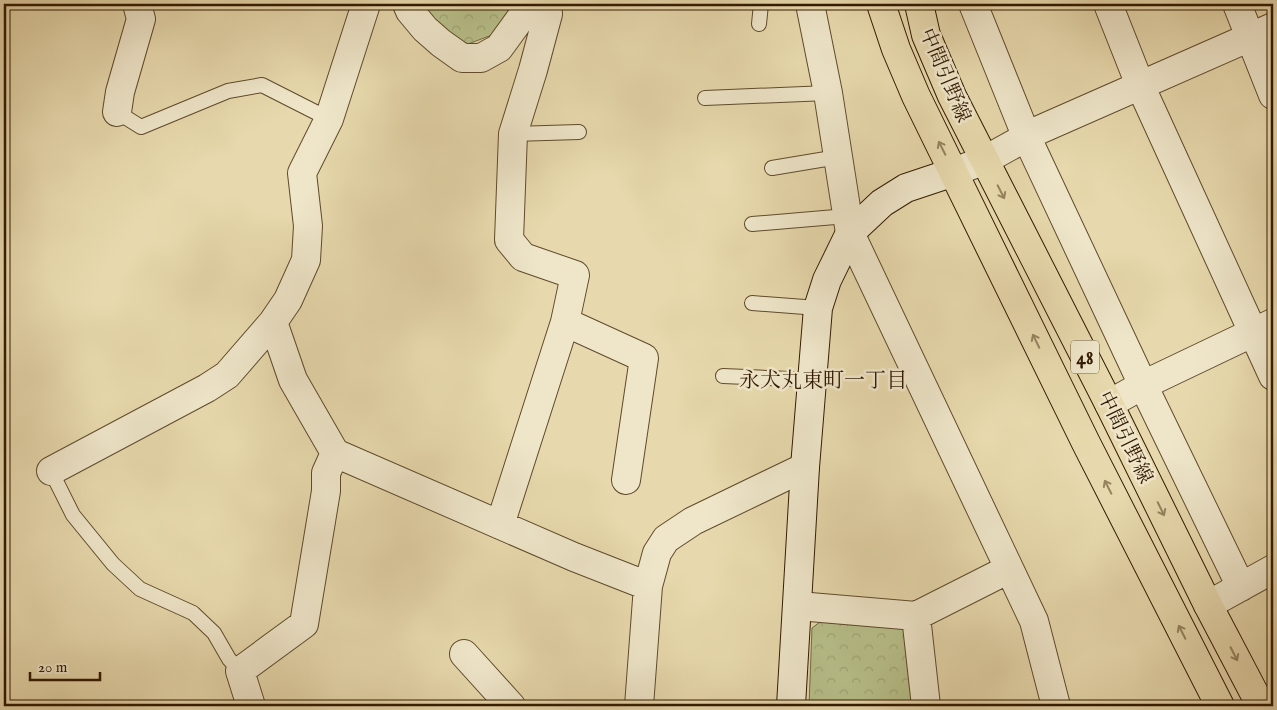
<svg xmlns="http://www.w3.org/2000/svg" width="1277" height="710" font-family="'IM FELL English','Noto Serif JP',serif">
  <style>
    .park { fill: url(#park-crowns); stroke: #746c44 }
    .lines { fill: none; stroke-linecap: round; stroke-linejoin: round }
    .lane-casing { stroke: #5f4a2b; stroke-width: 16 }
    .street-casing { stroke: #5f4a2b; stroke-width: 30 }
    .secondary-casing { stroke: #321a00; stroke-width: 30 }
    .primary-casing { stroke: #321a00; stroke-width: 30 }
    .lane { stroke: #efe6ca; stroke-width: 14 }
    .street { stroke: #efe6ca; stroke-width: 28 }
    .secondary { stroke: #efe6ca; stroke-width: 28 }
    .primary { stroke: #e7d9ad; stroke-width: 28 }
    .oneway { stroke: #96835f }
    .labels { text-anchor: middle; stroke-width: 5; stroke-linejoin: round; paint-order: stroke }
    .shield { fill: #efe6ca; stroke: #6b573d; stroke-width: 1 }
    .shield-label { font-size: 19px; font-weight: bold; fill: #321a00 }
    .street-label { font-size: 20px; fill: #321a00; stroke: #efe6ca }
    .neighbourhood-label { font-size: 21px; fill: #321a00; stroke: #efe6ca }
  </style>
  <defs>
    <pattern id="park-crowns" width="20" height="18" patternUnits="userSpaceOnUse" patternTransform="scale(1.25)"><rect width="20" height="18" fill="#b7bf89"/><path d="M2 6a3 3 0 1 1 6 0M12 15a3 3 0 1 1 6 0" fill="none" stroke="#9ea474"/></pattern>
  </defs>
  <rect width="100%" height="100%" fill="#e7d9ad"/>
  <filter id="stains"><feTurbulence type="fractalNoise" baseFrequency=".004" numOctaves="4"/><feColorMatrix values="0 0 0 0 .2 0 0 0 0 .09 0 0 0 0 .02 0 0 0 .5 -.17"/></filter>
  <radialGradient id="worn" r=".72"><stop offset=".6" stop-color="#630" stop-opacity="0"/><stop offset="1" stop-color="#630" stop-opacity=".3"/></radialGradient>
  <path class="park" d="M422,4H515L492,35L468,44C449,34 432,24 422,4Z
    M820,622L902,629L911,636L916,706H809L812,628Z"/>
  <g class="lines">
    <defs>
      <path id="lane" d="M759,24L761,4
        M705,98L828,93
        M117,112L141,127L228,91L262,85L329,119
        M513,134L579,132
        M772,168L838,157
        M752,224L847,216
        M752,303L818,308
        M723,376L812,380
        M51,471L73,515L113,564L140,589L193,613L214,633L229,659L240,671"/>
      <path id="street" d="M407,4L410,11L425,29L441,43L462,58H481L499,48L531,4
        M810,4L828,93L850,233L1034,621L1056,706
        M973,4L1027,138L1143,385L1241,587
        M1108,4L1140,85L1273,376
        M1237,4L1273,95
        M117,112L120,92L141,19L137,4
        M954,172L985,160L1039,130L1273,27
        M565,322L644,358L626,480
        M1109,404L1143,385L1273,323
        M335,453L574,557L648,586
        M51,471L207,388L227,375L273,322
        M500,525L565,322L575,275L523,257L509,240L513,134L533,70L548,14L547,4
        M1208,605L1273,569
        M798,606L916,616L1009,569
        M916,616L926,706
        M464,654L511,706
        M251,706L240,671L304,624L326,491V473L335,453L293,380L273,322L288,300L306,260L308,226L302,173L329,119L366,4
        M639,706L648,586L657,553L666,539L693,521L805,467"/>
      <path id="secondary" d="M791,706L805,467L818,308L827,280L850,233L882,203L906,188L954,172"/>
      <path id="primary" d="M881,4L896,49L916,96L1086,443L1220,706
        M919,4L926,35L952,96L1109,404L1208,605L1261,706"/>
    </defs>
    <use href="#lane" class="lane-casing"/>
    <use href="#street" class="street-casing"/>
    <use href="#secondary" class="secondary-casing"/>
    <use href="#primary" class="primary-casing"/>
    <use href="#lane" class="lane"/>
    <use href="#street" class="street"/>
    <use href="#secondary" class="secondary"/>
    <use href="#primary" class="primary"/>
  </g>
  <defs><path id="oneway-shaft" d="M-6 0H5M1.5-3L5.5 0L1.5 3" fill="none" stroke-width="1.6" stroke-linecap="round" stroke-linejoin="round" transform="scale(1.25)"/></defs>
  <g class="oneway">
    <use href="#oneway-shaft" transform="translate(942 148) rotate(-117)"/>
    <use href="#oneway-shaft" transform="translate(1001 192) rotate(63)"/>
    <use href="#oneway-shaft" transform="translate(1036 341) rotate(-116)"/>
    <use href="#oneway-shaft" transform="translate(1108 487) rotate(-117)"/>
    <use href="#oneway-shaft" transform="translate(1161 509) rotate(64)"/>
    <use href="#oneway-shaft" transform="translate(1182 632) rotate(-117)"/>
    <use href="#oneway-shaft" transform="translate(1234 654) rotate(63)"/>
  </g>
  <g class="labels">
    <rect class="shield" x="1071" y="340.5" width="28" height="33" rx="4"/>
    <g class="shield-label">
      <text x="1085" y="364">48</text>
    </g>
    <g class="street-label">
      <text transform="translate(946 75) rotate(67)" y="7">中間引野線</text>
      <text transform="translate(1126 437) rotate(64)" y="7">中間引野線</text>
    </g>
    <g class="neighbourhood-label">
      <text x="823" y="387">永犬丸東町一丁目</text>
    </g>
  </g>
  <rect width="1277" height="710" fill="none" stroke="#e7d9ad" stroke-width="20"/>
  <rect x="5" y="5" width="1267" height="700" fill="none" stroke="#321a00" stroke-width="2.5"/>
  <rect x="10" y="10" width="1257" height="690" fill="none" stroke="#321a00"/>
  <path d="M30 672v8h70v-8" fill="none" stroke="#321a00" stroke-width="2.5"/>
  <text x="38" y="672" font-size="15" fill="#321a00" stroke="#efe6ca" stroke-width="4" paint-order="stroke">20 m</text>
  <rect width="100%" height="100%" filter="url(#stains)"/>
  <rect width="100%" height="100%" fill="url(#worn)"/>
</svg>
